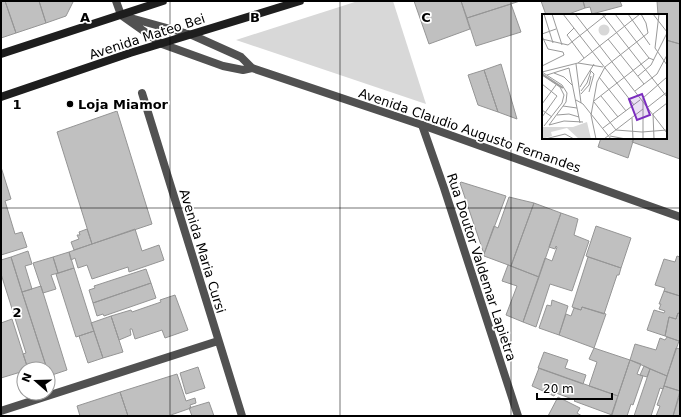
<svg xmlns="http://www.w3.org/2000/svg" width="681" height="417" font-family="'DejaVu Sans',sans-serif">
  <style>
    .green { fill: #d8d8d8 }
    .building { fill: #c0c0c0; stroke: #959595 }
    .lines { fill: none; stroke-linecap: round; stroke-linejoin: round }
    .minor { stroke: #515151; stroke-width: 8 }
    .tertiary { stroke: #515151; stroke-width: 8 }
    .secondary { stroke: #1e1e1e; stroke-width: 8 }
    .grid { fill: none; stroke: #000; stroke-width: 1; stroke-opacity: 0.55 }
    .poi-dot { fill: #000; stroke: #fff; stroke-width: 1.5 }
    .labels { text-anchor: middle; stroke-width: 3.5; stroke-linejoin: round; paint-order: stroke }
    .street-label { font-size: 13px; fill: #000; stroke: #fff }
    .poi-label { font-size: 13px; font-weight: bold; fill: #000; stroke: #fff; text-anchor: start }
    .inset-river { fill: none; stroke: #9f9f9f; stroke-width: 2 }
    .inset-road { fill: none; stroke: #999; stroke-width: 1 }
    .view { fill: #7b2cbf; fill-opacity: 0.15; stroke: #7b2cbf; stroke-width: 2 }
    .inset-edge { fill: none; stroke: #000; stroke-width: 2 }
    .grid-label { font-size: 13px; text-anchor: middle; font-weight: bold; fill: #000; stroke: #fff; stroke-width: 3.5; stroke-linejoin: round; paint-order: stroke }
  </style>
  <rect width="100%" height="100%" fill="#fff"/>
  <path class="green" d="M358,1H393L426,104L236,40Z"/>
  <path class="building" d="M1,1H5L16,33L1,38Z
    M5,1H39L46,23L16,33Z
    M39,1H72L73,2L66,16L46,23Z
    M414,1H461L470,29L429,44Z
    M461,1H520L467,18Z
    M541,1H583L585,8L566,15H546Z
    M583,1H620L622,6L592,14L590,7L585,8Z
    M657,1H680V44L666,40V15H658Z
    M511,4L521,32L476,46L467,18Z
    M666,40L680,44V159L632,142L634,138H666Z
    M501,64L517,119L498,112L484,70Z
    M484,70L498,112L478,105L468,75Z
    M117,111L152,224L92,244L57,132Z
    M601,138H634L628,158L598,147Z
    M1,167L11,199L5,201L15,234L22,232L27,247L1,255Z
    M461,182L506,196L484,254L460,183Z
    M509,197L534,203L511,266L484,256V254L494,226L498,228Z
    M534,203L561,213L539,277L511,266Z
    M561,213L578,219L574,235L589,241L572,291L550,284L536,327L523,322L545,258L552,261L557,247L556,246L555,249L549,247Z
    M596,226L631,238L621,268L586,256Z
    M87,229L92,244L74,250L71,242L79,239L77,235H80L79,232Z
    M135,229L142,251L159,245L164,260L129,272L128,267L92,279L87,265L78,268L75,258L71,260L69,252Z
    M28,251L32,264L25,266L32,289L22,292L11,257Z
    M69,252L74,268L58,273L53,257Z
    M677,256L680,257V296L664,291L665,288L655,285L664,259L675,262Z
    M11,257L22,292L47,369H28L23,354L26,353L1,274V260Z
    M53,257L58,273L51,275L56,289L43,293L33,263Z
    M588,257L621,268L619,275H617L604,314L582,307L581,310L572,307Z
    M508,265L539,277L523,322L506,315L517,286L502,281Z
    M74,268L94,331L76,337L56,274Z
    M146,269L151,283L93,303L89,290L95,288L94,286Z
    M151,283L156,298L104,316L103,314L97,316L93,303Z
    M41,286L67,370L49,376L48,369H47L22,292Z
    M664,291L680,296V314L678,313L676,319L669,317L665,336L647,330L654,310L664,313L665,311L659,309L661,304H659Z
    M175,295L188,330L165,338L162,330L135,339L132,329H130L131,335L119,340L111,316L131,310L132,312L161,302L160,300Z
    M552,300L568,306L559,335L539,328L547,305L551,306Z
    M582,307L606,314L594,348L559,335L566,314L571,316L574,308L581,310Z
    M678,313L680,314V338L679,341L665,336L669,317L676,319Z
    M111,316L123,352L103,358L91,323Z
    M12,319L28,369H24V371L1,378V323Z
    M94,331L103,358L88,363L79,336Z
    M667,337L679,341L667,376L630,360L635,344L656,350L660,338L665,340Z
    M594,348L630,360L618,396L589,386L597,362L589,359Z
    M676,348L680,349V391L664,386Z
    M544,352L568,360L565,368L586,375L583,384L538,368Z
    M630,360L641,364L637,374L643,376L633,405L631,404L627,416H611Z
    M644,366L650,369L647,377L640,375Z
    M198,367L205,388L186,394L180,373Z
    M539,368L618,396L612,415L574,401L575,400L556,393L554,396L532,386Z
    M650,369L667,376L664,386L663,389L660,388L651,416H634Z
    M177,374L186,401L195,398L196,403L190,405L191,408L168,416H128L120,392Z
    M664,386L680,391L673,416H656L660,406L657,405Z
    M120,392L128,416H80L77,406Z
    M680,394V416H673Z
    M558,397L580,408L577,413L582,416H548Z
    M209,402L214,416H192L189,408Z"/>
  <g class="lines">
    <path class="minor" d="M142,93L242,416
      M422,125L444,188L518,416
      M1,411L218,341"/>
    <path class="tertiary" d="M116,1L121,15
      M121,15L162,44L223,66L243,70L252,68L422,125L680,217
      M127,17L192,35L241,57L252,68"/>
    <path class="secondary" d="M1,54L163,1
      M1,97L130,53L300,1"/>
  </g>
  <path class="grid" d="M170,1V416M340,1V416M511,1V416M1,208H680"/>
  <circle class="poi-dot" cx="70" cy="104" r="4"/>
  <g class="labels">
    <g class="street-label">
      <text transform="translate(147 36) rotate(-18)" y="5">Avenida Mateo Bei</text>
      <text transform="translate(470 130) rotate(19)" y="5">Avenida Claudio Augusto Fernandes</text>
      <text transform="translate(203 251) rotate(73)" y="5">Avenida Maria Cursi</text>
      <text transform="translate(482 267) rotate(72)" y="5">Rua Doutor Valdemar Lapietra</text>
    </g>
    <g class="poi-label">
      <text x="78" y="109">Loja Miamor</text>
    </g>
  </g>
  <g transform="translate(542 14)">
    <rect width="125" height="125" fill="#fff"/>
    <path d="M56.5 16a5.5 5.5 0 1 1 11 0a5.5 5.5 0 1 1-11 0ZM45,108L49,125H37L25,114L9,118L10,122L0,125V113H31Z" fill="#d8d8d8"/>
    <path class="inset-river" d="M0,60L21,74"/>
    <path class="inset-road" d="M2,0L11,29M10,0L20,31M21,0L92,91M33,0L125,119M60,0L125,83M73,0L107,44L112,46M86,0L108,31M111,0L125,18M117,0L113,34L125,51M32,14L25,21L42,44M0,20L14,15M0,22L6,35L21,38L22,41L0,52M0,25L26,31L65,0M66,25L102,70M36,49L98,0M34,50L39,89M0,58L20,71L25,79L24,88L7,111M0,58L36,49L61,53M12,59L22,63L30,71M0,61L18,73L22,81L20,89L2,112M5,61L27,54L38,109M96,62L109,51L125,19M57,63L84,97M0,70L15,82L0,103M38,73L52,50M39,77L45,69L49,57M93,77L115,60L125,41M47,78L52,60L48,56M39,80L47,71L49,62M59,82L76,103M101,84V125M101,84L125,63M34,86L41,90L69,125M52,87L107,44M52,88L74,116L100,118L125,116M0,90L14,71M21,92L35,94M106,93L125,78M0,96L10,103M15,101L27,100L37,103M90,104L91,125M7,111L22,107L41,108M61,114L98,86M68,122L84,125M3,125L23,120L32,125M54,125L49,101L55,68L63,53L106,19L104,9L99,0M62,125L101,95M112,125L111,100L125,89"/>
    <path class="view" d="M100,80L108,101L95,106L87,85Z"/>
    <rect width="125" height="125" class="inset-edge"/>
  </g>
  <g class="grid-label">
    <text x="85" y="22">A</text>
    <text x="255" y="22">B</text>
    <text x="426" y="22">C</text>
    <text x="17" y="109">1</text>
    <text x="17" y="317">2</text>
  </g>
  <rect width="681" height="417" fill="none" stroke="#000000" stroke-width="4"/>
  <g transform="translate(36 381) rotate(290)"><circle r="19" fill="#ffffff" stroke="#999999"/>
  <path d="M0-3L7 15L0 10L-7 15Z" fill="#000000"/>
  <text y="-6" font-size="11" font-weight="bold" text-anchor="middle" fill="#000000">N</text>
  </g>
  <path d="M537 393v6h75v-6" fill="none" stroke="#000000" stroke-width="2"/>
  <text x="543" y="393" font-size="12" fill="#000000" stroke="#ffffff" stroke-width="3" paint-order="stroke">20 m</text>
</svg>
